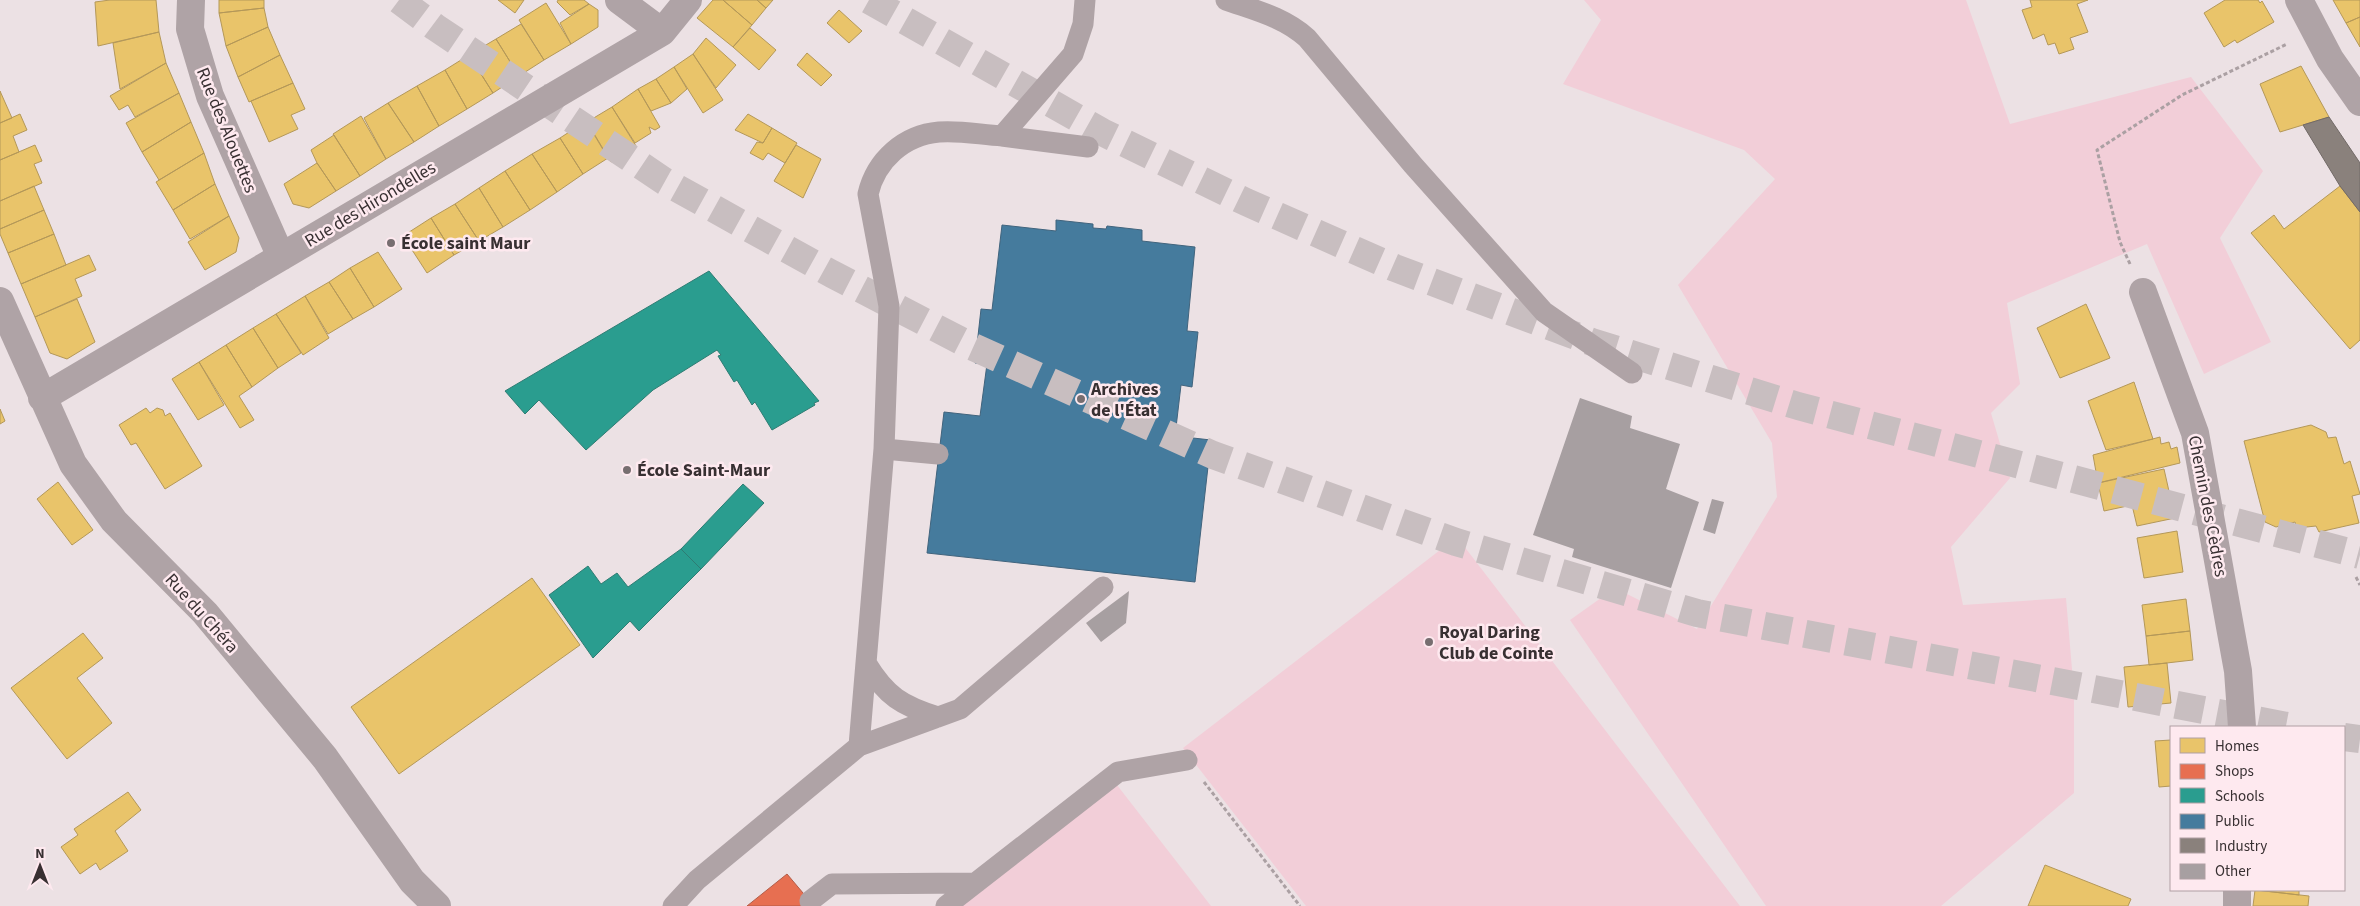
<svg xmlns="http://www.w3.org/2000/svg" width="2360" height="906" font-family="'Source Sans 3',sans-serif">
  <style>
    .green { fill: #f2ced8 }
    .homes { fill: #e9c46a; stroke: #b49859 }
    .shops { fill: #e76f51; stroke: #b25c48 }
    .schools { fill: #2a9d8f; stroke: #2e7c73 }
    .public { fill: #457b9d; stroke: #41647d }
    .industry { fill: #8a817c; stroke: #716966 }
    .building { fill: #a79fa1 }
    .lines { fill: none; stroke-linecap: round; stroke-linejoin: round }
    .highway-tunnel { stroke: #c8bec0; stroke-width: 28; stroke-dasharray: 28 14; stroke-linecap: butt }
    .path { stroke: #aba0a3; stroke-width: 3; stroke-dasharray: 4 2.5; stroke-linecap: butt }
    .lane { stroke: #afa3a6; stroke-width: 21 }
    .street { stroke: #afa3a6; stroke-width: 28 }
    .poi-dot { fill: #776e70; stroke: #fee9ef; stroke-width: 2 }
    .labels { text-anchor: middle; stroke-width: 5; stroke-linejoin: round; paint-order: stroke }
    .street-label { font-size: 18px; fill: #383032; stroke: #fee9ef }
    .poi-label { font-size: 18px; font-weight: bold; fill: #383032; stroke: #fee9ef; text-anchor: start }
  </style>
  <rect width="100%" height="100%" fill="#ece1e4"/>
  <path class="green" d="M1584,0H1966L2010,124L2191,77L2263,171L2220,238L2271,342L2204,374L2147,244L2007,303L2020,384L1991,413L2010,478L1951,547L1963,605L2066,598L2074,693V793L1941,906H1766L1570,620L1615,588L1697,629L1777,497L1772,443L1678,285L1775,179L1744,150L1563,84L1601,20Z
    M1457,537L1740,906H1306L1183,748Z
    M1117,785L1211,906H961Z"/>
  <path class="homes" d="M110,0H156L159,32L98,46L95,2Z
    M219,0H264V8L219,13Z
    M498,0H524L515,13Z
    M558,0H584L589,4L570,15L557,2Z
    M713,0H723L752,25L733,47L697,18Z
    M723,0H757L766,8L752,25Z
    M757,0H773L766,8Z
    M2030,0H2088L2077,4L2088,32L2070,38L2074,49L2059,54L2055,43L2048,45L2044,34L2033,39L2022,10L2032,7Z
    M2225,0H2258L2260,3L2262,1L2274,22L2237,43L2235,40L2224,47L2204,13Z
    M2333,0H2360V17L2346,23Z
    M546,3L571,44L544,60L519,20Z
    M589,4L598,10V27L571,44L560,23Z
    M264,8L268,27L226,46L219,13Z
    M839,10L862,31L849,43L827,23Z
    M2360,17V47L2346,23Z
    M521,24L544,60L519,76L496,39Z
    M268,27L280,55L238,77L226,46Z
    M750,28L776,50L759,70L733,47Z
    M159,32L166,63L120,89L113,43Z
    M706,38L736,65L716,88L693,54Z
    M496,39L519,76L493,93L469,55Z
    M807,53L832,75L821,86L797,65Z
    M693,54L723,100L703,113L674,67Z
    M280,55L293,83L249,102L238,77Z
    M469,55L493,93L467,109L445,70Z
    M166,63L179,93L135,117L128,105L119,110L110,96Z
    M2301,66L2329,117L2280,132L2260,84Z
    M674,67L687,89L671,103L656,79Z
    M445,70L467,109L439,126L417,86Z
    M656,79L671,103L651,111L638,89Z
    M293,83L305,109L291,115L298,129L269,142L251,101Z
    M417,86L439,126L414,142L388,103Z
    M638,89L660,127L655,130L649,127L651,133L635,143L612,107Z
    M0,91L12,118L0,123Z
    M179,93L191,122L142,152L126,123Z
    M388,103L414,142L386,159L364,118Z
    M612,107L636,146L611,162L587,122Z
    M20,114L27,130L13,136L19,152L0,160V123Z
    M748,114L772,128L763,143L735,130Z
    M361,116L386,159L360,176L333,134Z
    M586,121L608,158L583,174L560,138Z
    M191,122L204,153L159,180L142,152Z
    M772,128L797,143L785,163L768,153L763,160L750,153L757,142L763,143Z
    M334,135L360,176L336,191L317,163L311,150Z
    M560,138L583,174L557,192L532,154Z
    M35,145L42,161L34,164L42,183L0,201V160Z
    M796,145L821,159L803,198L774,181Z
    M204,153L215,184L173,210L156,182Z
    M532,154L557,192L530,210L505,171Z
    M317,163L336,191L309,208L293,204L284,184Z
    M505,171L530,210L503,227L479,188Z
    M215,184L229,216L190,239L173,210Z
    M34,186L44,210L0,229V201Z
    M2340,186L2360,212V340L2350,349L2251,233L2274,215L2284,229Z
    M479,188L503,227L479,241L455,204Z
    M455,204L479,241L454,255L431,218Z
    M44,210L54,234L8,253L0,234V229Z
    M229,216L239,238L236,252L205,270L188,242Z
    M431,218L454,255L427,273L403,236Z
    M54,234L66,265L21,284L8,253Z
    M378,252L402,289L374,307L350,268Z
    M89,255L96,270L75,279L82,296L35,317L21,284Z
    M350,268L374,307L353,319L329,282Z
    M329,282L353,319L328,334L305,296Z
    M305,296L329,338L303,355L276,314Z
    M77,299L95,342L67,359L50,353L35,317Z
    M2086,304L2110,358L2060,378L2037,328Z
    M276,314L301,353L278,368L253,328Z
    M253,328L278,368L252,387L226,345Z
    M226,345L252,387L239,396L254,420L240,428L199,362Z
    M199,362L224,405L198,420L172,379Z
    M2134,382L2153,439L2106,450L2088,401Z
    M146,408L150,413L157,408L163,410L165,416L170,413L202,466L165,489L136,443L131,445L119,425Z
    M0,409L5,421L0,424Z
    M2311,425L2326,432L2328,438L2336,437L2344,464L2350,461L2360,494L2352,496L2359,523L2319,532L2316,526L2297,528L2295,522L2276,527L2265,522L2244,441Z
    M2160,437L2161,444L2169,442L2171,449L2177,447L2180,463L2098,483L2093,455Z
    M2164,469L2175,518L2137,526L2132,505L2104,511L2098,483Z
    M58,482L93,530L72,545L37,499Z
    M2177,531L2183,572L2144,578L2137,538Z
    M532,578L580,645L399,774L351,707Z
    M2186,599L2190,631L2146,636L2142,605Z
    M2190,631L2193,660L2149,665L2146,636Z
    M83,633L103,658L77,678L112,723L67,759L11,688Z
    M2167,663L2171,703L2128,707L2124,667Z
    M2171,740V786L2159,787L2155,741Z
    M128,792L141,810L115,831L128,851L100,870L96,863L80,874L61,847L78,835L74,829Z
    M2045,865L2131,899L2128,906H2028Z
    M2255,890L2309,896L2308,906H2253Z
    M2257,890H2299V895Z"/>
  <path class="shops" d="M787,874L814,906H747Z"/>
  <path class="schools" d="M709,271L819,401L814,403L815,405L772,430L755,402L752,405L737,380L734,382L718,356L721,355L717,350L653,390L586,450L539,400L525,414L505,391Z
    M743,484L764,503L701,569L681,549Z
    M681,549L701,569L639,631L630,621L593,658L549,595L588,566L601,584L617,573L628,587Z"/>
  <path class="public" d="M1056,220L1093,224V228L1106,229L1107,226L1142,230V241L1195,247L1187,331L1198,332L1192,387L1181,385L1175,436L1211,440L1195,582L927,553L944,412L980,416L987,364L975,363L981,309L992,310L1002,225L1056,231Z"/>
  <path class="industry" d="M2329,117L2360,163V212L2340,186L2303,125Z"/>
  <path class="building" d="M1580,398L1632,416L1630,428L1680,444L1666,489L1699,502L1671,588L1572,557L1574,549L1533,535Z
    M1712,499L1724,502L1715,534L1703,530Z
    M1129,591L1126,623L1101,642L1086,623Z"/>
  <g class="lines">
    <path class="highway-tunnel" d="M399,0L435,27L664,181L832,274L971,346L1213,455L1456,542L1697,613L2292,727
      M869,0L1102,132L1246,202L1395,268L1592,342L1798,406L2360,555
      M2344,737L2360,739"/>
    <path class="path" d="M2130,264L2120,242L2097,150L2182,95L2287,44
      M2356,577L2360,585
      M1204,782L1300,906"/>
    <path class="lane" d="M1226,0C1254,10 1284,17 1307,38L1413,165L1544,312L1632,373
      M1002,136L1088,147
      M884,449L938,454
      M866,663C886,696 902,706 938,717
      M859,746L884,449L889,306L868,194C876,160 904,135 939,132C959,130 982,135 1002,136L1073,54L1083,24L1085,0
      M810,901L832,884L976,883
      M673,906L697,880L859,746L960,709L1103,587
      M946,906L1118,772L1187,760"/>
    <path class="street" d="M191,0L190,29L210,96L281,257
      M619,0L662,32
      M2299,0L2330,59L2360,102
      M2143,292L2195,433L2238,671L2242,727
      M0,301L73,464L114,521L205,613L325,758L412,881L437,906
      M42,398L662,32L688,0
      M2237,906V890"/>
  </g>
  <g class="poi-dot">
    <circle cx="391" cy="243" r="5"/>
    <circle cx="1081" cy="399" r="5"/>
    <circle cx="627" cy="470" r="5"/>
    <circle cx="1429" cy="642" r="5"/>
  </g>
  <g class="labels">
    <g class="street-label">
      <text transform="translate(227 130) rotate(68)" y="6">Rue des Alouettes</text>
      <text transform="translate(370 204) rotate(-31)" y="6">Rue des Hirondelles</text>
      <text transform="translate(2208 506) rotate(79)" y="6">Chemin des Cèdres</text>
      <text transform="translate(202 613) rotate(48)" y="6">Rue du Chéra</text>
    </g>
    <g class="poi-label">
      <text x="401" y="249">École saint Maur</text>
      <text x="1091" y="395">Archives<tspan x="1091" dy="21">de l'État</tspan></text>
      <text x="637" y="476">École Saint-Maur</text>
      <text x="1439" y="638">Royal Daring<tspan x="1439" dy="21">Club de Cointe</tspan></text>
    </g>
  </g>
  <rect x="2170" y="726" width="175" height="165" fill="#fee9ef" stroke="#af9fa3"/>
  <rect x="2180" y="738" width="25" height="15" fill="#e9c46a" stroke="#af9fa3"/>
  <text x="2215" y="751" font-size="15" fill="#383032">Homes</text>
  <rect x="2180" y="764" width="25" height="15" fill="#e76f51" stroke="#af9fa3"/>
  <text x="2215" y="776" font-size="15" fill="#383032">Shops</text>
  <rect x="2180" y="788" width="25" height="15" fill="#2a9d8f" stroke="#af9fa3"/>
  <text x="2215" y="801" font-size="15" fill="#383032">Schools</text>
  <rect x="2180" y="814" width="25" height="15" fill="#457b9d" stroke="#af9fa3"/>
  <text x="2215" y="826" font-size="15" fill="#383032">Public</text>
  <rect x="2180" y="838" width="25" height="15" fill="#8a817c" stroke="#af9fa3"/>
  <text x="2215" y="851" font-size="15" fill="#383032">Industry</text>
  <rect x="2180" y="864" width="25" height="15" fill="#a79fa1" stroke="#af9fa3"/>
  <text x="2215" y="876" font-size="15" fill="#383032">Other</text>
  <g transform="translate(40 866)" stroke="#fee9ef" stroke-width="4" paint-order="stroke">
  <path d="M0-4L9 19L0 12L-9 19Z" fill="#383032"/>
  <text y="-8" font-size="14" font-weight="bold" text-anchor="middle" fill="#383032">N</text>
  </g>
</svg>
